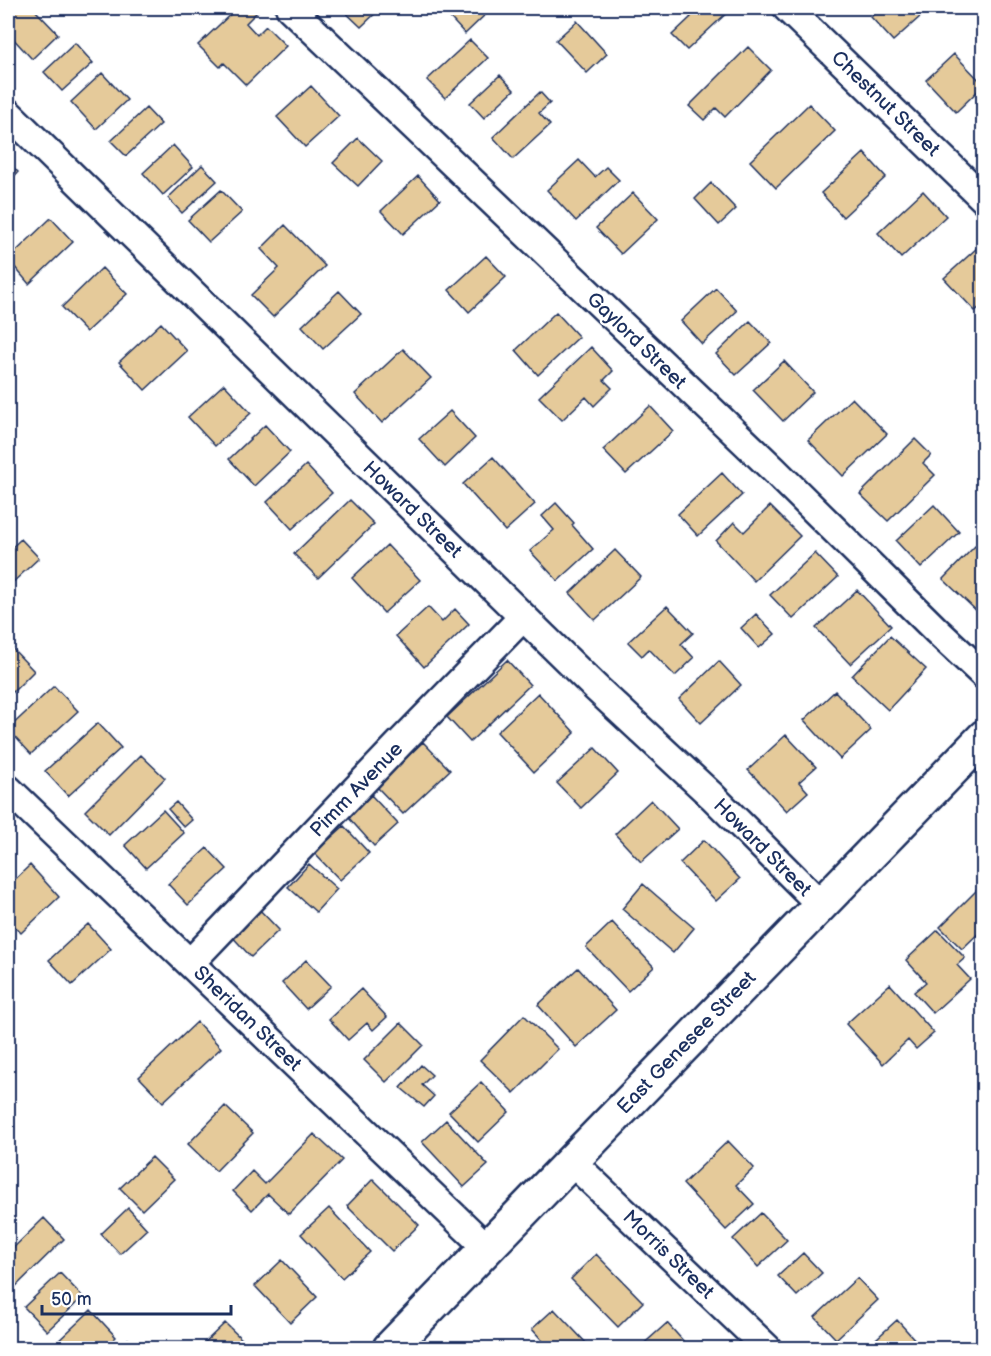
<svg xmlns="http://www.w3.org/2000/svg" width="991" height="1356" font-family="'Balsamiq Sans',sans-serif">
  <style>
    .building { fill: #e5ca9a; stroke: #1b2f5e; stroke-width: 1.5 }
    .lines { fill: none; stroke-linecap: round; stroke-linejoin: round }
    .minor-casing { stroke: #1b2f5e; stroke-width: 32 }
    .highway-casing { stroke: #1b2f5e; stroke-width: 38 }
    .minor { stroke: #fff; stroke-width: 27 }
    .highway { stroke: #fff; stroke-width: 33 }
    .labels { text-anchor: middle; stroke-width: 4.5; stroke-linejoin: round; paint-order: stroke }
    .street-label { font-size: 20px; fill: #1b2f5e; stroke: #fff }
  </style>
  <rect width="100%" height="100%" fill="#fff"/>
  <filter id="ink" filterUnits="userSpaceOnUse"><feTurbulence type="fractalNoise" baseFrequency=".0167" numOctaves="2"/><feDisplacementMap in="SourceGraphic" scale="12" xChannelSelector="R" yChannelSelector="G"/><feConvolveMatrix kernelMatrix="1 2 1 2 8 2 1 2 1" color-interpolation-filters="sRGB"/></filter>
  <g filter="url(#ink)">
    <path class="building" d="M19,8H33L58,34L32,59L8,33V19Z
      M237,8H255L258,11L246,23L257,35L266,26L286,46L246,85L224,63L220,67L198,45Z
      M341,8H381L361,27Z
      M444,8H483L488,12L465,34L442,9Z
      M682,8H730L731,9L687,50L672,35L691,17Z
      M881,8H930L893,41L871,17Z
      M577,21L607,54L587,73L556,40Z
      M470,40L488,58L445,98L427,80Z
      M75,43L93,63L62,91L44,72Z
      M748,47L771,70L725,117L716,108L704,120L689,106Z
      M954,54L984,85L956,112L926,80Z
      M102,73L127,100L96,129L71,102Z
      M500,75L514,90L484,118L470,103Z
      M311,86L339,116L305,147L277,117Z
      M540,92L550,103L539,113L550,125L513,159L493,137Z
      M809,104L835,131L776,188L750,161Z
      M146,108L161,124L126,156L111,141Z
      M358,138L382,161L358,186L333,163Z
      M173,145L193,167L163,195L143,173Z
      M864,153L886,177L843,217L821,193Z
      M579,160L595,177L606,167L619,180L576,221L547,190Z
      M8,162L18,172L8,183Z
      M202,165L217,181L182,213L168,198Z
      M418,176L440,200L403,234L381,211Z
      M711,183L736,209L719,225L695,199Z
      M221,190L242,212L209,242L188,220Z
      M923,191L946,216L901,258L878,233Z
      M633,193L658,219L621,254L596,228Z
      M51,218L73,242L29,284L8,259Z
      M285,225L325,266L273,317L251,295L279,268L261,249Z
      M977,248L984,255V304L975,311L944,278Z
      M486,256L506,277L469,312L449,290Z
      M102,268L127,294L86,332L62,307Z
      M716,288L737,311L702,344L681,321Z
      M339,291L361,314L323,349L302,326Z
      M556,312L579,337L538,375L516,350Z
      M750,321L771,343L736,375L716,354Z
      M161,323L187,351L145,390L119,362Z
      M591,347L613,371L604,380L612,388L594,406L586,397L562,420L539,397Z
      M403,349L431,378L382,423L355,394Z
      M784,361L813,392L783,421L753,390Z
      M224,384L251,413L215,446L188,417Z
      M852,398L887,434L843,476L808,440Z
      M650,406L673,431L626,474L603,450Z
      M450,411L475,438L445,467L419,439Z
      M265,425L290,452L254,486L229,459Z
      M915,439L931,455L923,463L935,475L888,521L860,494Z
      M493,457L535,504L505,531L463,484Z
      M306,465L332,493L292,529L267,502Z
      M722,473L742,495L698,536L678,514Z
      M350,500L374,524L318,578L294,554Z
      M556,503L574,523L572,525L593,549L558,581L530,551L554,530L542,516Z
      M934,505L959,532L921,568L896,541Z
      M770,506L800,536L754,581L716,541L734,522L744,532Z
      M21,539L39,558L11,584L8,580V551Z
      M387,545L420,580L384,613L352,578Z
      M975,546L984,554V618L943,579Z
      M615,550L641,577L595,620L570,593Z
      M815,553L838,577L793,619L770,595Z
      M857,590L891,626L850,664L816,628Z
      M667,606L693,633L681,644L694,658L675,676L649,649L642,656L628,642Z
      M428,607L442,622L455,609L469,624L424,667L396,636Z
      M756,614L775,634L759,648L741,628Z
      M890,636L926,669L888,710L852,676Z
      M11,647L34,671L8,697V650Z
      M507,660L530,685L470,742L447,717Z
      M719,661L741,685L701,723L679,699Z
      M54,686L78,711L31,754L8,729Z
      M835,691L871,730L840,759L804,720Z
      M538,693L575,733L534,772L497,732Z
      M98,723L121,748L68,796L45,771Z
      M786,735L816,767L799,782L808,792L787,811L748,770Z
      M423,742L450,770L403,814L376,786Z
      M595,748L618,773L581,808L557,783Z
      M141,755L165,778L109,835L85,811Z
      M371,795L398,824L374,846L348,817Z
      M651,800L678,829L641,862L615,834Z
      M176,802L192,820L184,827L168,809Z
      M163,810L184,833L146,868L125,845Z
      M344,826L369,853L340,880L314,853Z
      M704,840L740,879L716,901L680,863Z
      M207,848L227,869L188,905L168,884Z
      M309,864L337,889L316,912L288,887Z
      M30,865L59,897L21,933L8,919V886Z
      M984,883V928L962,949L940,927Z
      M643,884L694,928L673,953L622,909Z
      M256,906L279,930L251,957L228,932Z
      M612,922L654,967L628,991L586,947Z
      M88,924L111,949L72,985L49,960Z
      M938,930L965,958L957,965L970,979L933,1013L914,992L926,982L906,960Z
      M306,960L331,986L306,1009L282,983Z
      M578,968L616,1010L576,1047L538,1005Z
      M890,984L934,1033L916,1049L908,1040L883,1064L846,1024Z
      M361,989L387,1017L373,1030L367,1023L348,1040L329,1019Z
      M524,1015L558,1049L514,1093L480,1060Z
      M197,1022L221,1048L163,1102L139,1077Z
      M401,1023L423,1045L386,1082L364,1060Z
      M421,1065L432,1075L422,1085L434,1096L424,1107L401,1088Z
      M481,1082L509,1112L478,1142L449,1112Z
      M225,1106L253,1133L216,1171L188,1144Z
      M446,1120L488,1165L464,1187L422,1142Z
      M314,1134L342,1160L289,1214L268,1194L252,1210L233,1191L252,1171L265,1184Z
      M728,1141L754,1168L736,1185L754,1204L726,1230L683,1184Z
      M152,1157L174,1179L142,1210L120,1188Z
      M373,1179L419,1225L392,1251L347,1206Z
      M128,1208L147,1229L120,1254L101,1234Z
      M329,1208L370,1252L342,1278L301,1234Z
      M761,1213L787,1240L758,1267L733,1239Z
      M44,1218L64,1239L8,1294V1253Z
      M803,1253L822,1273L797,1296L778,1276Z
      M596,1254L643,1302L618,1327L571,1279Z
      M282,1260L317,1297L290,1323L255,1286Z
      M60,1273L83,1297L47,1331L24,1307Z
      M857,1278L878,1300L836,1339L815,1317Z
      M554,1309L588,1345L585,1348H549L532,1329Z
      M91,1310L116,1337L104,1348H57L54,1345Z
      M897,1320L917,1342L910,1348H866Z
      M225,1323L251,1348H199Z
      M667,1323L686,1344L682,1348H639Z
      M128,1339L138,1348H118Z"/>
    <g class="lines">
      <defs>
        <path id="minor" d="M290,8L773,469L937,631L984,675
          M787,8L984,199
          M8,113L596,688L712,796L820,904
          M8,789L487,1248
          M190,963L398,745L523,617
          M571,1161L767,1348"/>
        <path id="highway" d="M390,1348L984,737"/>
      </defs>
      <use href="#minor" class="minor-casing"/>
      <use href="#highway" class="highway-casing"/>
      <use href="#minor" class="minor"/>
      <use href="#highway" class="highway"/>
    </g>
  </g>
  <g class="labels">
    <g class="street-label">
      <text transform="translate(886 103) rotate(44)" y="7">Chestnut Street</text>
      <text transform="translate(637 340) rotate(44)" y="7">Gaylord Street</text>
      <text transform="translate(413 509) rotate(44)" y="7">Howard Street</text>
      <text transform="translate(356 789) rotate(-46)" y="7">Pimm Avenue</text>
      <text transform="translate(763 847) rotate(45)" y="7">Howard Street</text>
      <text transform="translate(248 1018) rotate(44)" y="7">Sheridan Street</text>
      <text transform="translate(686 1042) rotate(-46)" y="7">East Genesee Street</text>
      <text transform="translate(669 1254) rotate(44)" y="7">Morris Street</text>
    </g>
  </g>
  <rect width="991" height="1356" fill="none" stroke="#fff" stroke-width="30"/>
  <rect x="15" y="15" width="961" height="1326" fill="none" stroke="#1b2f5e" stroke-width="2" filter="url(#ink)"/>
  <path d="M42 1305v9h189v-9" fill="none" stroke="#1b2f5e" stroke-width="3"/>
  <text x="51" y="1305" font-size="18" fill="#1b2f5e" stroke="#ffffff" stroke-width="4.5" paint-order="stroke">50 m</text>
</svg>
